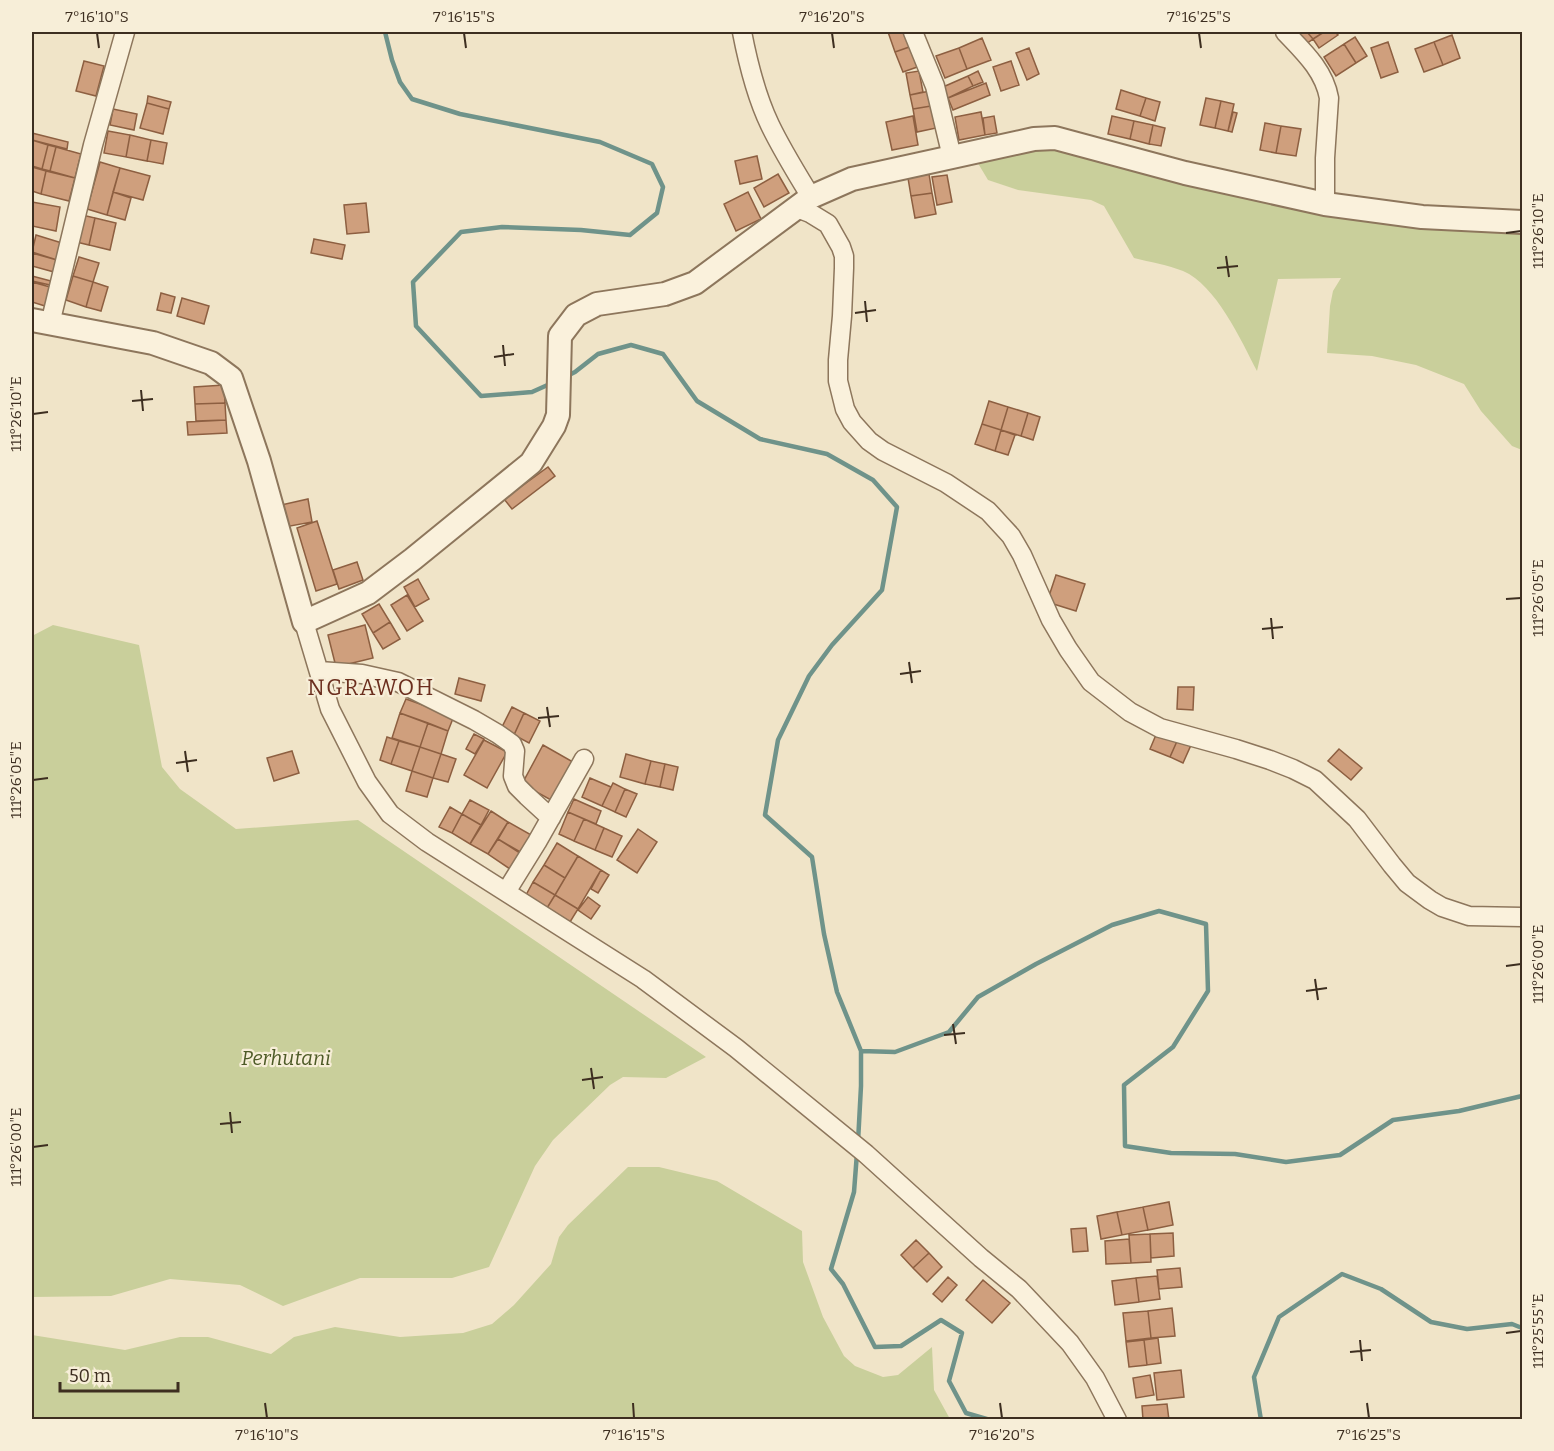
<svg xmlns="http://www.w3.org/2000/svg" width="1554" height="1451" font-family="Bitter,serif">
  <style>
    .green { fill: #c9cf9b }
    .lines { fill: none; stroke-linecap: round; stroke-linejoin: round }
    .stream { stroke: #6f938a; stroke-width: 4.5 }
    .building { fill: #cf9f7d; stroke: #8d5f41; stroke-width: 1.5 }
    .minor-casing { stroke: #8d765c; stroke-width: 21 }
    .tertiary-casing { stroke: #8d765c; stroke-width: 26 }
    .minor { stroke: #faf1dc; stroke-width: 18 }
    .tertiary { stroke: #faf1dc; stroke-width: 22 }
    .ticks { fill: none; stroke: #3d2e20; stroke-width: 2 }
    .labels { text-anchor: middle; stroke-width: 4.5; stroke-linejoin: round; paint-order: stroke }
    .park-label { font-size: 20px; font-style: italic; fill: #4d5a26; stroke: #f7eed8 }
    .quarter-label { font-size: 22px; letter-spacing: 1.5px; fill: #6b2e1e; stroke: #f7eed8 }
    .neatline { fill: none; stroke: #3d2e20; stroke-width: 2 }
    .ticks-label { font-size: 15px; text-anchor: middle; fill: #3d2e20 }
  </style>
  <rect width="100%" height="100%" fill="#f0e4c8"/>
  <path class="green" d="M1035,146L1522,229V450L1512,446L1481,411L1464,384L1416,365L1372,356L1327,353L1330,306L1333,291L1341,278L1278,279L1257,371C1241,340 1216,285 1183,271C1168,265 1150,262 1134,258L1104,206L1091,200L1018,190L988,180L976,160Z
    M53,625L139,645L162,767L180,789L236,829L358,820L706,1057L666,1078L623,1077L610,1085L553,1140L535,1166L489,1267L452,1278H360L283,1306L240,1285L170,1279L111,1296L32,1297V636Z
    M628,1167H659L717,1181L802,1231L803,1262L823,1317L844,1356L855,1366L883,1377L898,1375L932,1347L934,1390L950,1419H32V1335L125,1350L180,1337H208L271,1354L294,1337L335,1327L400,1337L463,1333L492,1324L514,1305L551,1264L559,1237L568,1225Z"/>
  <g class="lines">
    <path class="stream" d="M385,32L392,60L400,82L412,99L460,114L600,142L652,164L663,187L657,213L630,235L581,230L502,227L461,232L413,282L416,326L481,396L532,392L552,383
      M565,377L575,372L598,354L631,345L663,354L697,401L760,439L827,454L873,480L897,507L882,590L832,645L809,676L778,740L765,815L812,857L824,934L837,992L861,1051V1086L858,1142
      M861,1051L895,1052L949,1032L978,997L1036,964L1112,925L1159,911L1206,924L1208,991L1173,1047L1124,1085L1125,1146L1171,1153L1235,1154L1286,1162L1340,1155L1393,1120L1459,1111L1522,1096
      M857,1153L854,1192L831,1269L843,1284L875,1347L901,1346L941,1320L962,1333L949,1381L966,1413L990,1420
      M1261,1420L1254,1377L1279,1317L1342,1274L1381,1289L1431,1322L1467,1329L1512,1324L1522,1328"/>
  </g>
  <path class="building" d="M888,32H911L915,45L895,52Z
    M1297,32H1307L1313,39L1306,44Z
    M1307,32H1324L1313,39Z
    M1324,32H1335L1338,35L1319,48L1313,39Z
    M1452,35L1460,58L1443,65L1434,42Z
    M1355,37L1367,56L1356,63L1344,44Z
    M982,38L991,60L967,69L959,48Z
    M1388,42L1398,72L1381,78L1371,48Z
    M1434,42L1443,65L1424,72L1415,49Z
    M1344,44L1356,63L1336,76L1324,57Z
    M915,45L923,65L903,72L895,52Z
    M959,48L967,69L945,78L936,56Z
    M1029,48L1039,74L1027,80L1016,53Z
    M84,61L104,66L96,96L76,91Z
    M1011,61L1019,85L1001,91L993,67Z
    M919,71L923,92L910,95L906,73Z
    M978,71L983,82L973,86L968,76Z
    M968,76L973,86L948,98L943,87Z
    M986,83L990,95L953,110L948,98Z
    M935,90L937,105L913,109L910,95Z
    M1121,90L1146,98L1140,116L1116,109Z
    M148,96L171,102L169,109L147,103Z
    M1146,98L1160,102L1155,121L1140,116Z
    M1206,98L1221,101L1215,128L1200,125Z
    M1221,101L1234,104L1228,131L1215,128Z
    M147,103L169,109L163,134L140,128Z
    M937,105L941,127L917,132L913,109Z
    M113,109L137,114L134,130L110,125Z
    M981,112L985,135L959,140L955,117Z
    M1233,112L1237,113L1232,132L1228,131Z
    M913,116L918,145L892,150L886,122Z
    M994,116L997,133L985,135L983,118Z
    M1112,116L1134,121L1130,139L1108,134Z
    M1134,121L1153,125L1149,144L1130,139Z
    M1265,123L1281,126L1276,153L1260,150Z
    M1153,125L1165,128L1161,146L1149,144Z
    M1281,126L1301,129L1296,156L1276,153Z
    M108,131L130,135L126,157L104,153Z
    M32,133L68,142L67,149L32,140Z
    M130,135L151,140L147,161L126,157Z
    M32,140L48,145L42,169L32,166Z
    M151,140L167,143L163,164L147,161Z
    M48,145L56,147L50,171L42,169Z
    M56,147L81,154L75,178L50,171Z
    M757,156L762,179L740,184L735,161Z
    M100,162L120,168L107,215L87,209Z
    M32,167L46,171L41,194L32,191Z
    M120,168L150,176L143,200L113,192Z
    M46,171L75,178L69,201L41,194Z
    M778,174L789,193L764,207L754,188Z
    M929,174L932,193L911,196L908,178Z
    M947,175L952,202L937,205L932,177Z
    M113,192L131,198L125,220L107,215Z
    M748,192L761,219L736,231L724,204Z
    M932,193L936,214L915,218L911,196Z
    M32,202L60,207L56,231L32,226Z
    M366,203L369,232L347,234L344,205Z
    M78,214L95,218L89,245L72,241Z
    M95,218L116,223L110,250L89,245Z
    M36,235L62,243L57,260L32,252Z
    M314,239L345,245L342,259L311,253Z
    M32,253L57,260L54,272L32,266Z
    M79,257L99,263L93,282L73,276Z
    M32,276L51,281L50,285L32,281Z
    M73,276L93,282L86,307L66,300Z
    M32,282L50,287L45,306L32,302Z
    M93,282L108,287L101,311L86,307Z
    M161,293L175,297L171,313L157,310Z
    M182,298L209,306L204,324L177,316Z
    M224,385L225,403L195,404L194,387Z
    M989,401L1008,407L1001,430L982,424Z
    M225,403L226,420L196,421L195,404Z
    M1008,407L1028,413L1021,436L1001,430Z
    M1028,413L1040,417L1033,440L1021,436Z
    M226,420L227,433L188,435L187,422Z
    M982,424L1001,430L995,451L975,444Z
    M1001,430L1015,435L1008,455L995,451Z
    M548,467L555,476L512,509L504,499Z
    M308,499L312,522L285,527L281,505Z
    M317,521L337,584L316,591L297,528Z
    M357,562L363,580L339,589L333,570Z
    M1056,575L1085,584L1076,611L1047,602Z
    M418,579L429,599L415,607L404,587Z
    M407,595L423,621L407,631L391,605Z
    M379,604L390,622L373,633L362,614Z
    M390,622L400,639L383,649L373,633Z
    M365,625L373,658L336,667L328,635Z
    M459,678L485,685L481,701L455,694Z
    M1178,687H1194L1193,710L1177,709Z
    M406,699L454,716L448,731L400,713Z
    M512,707L524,713L514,735L501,729Z
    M400,713L428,723L420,747L392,738Z
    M524,713L540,721L529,743L514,735Z
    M428,723L448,731L441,754L420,747Z
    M1158,730L1178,739L1170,757L1150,749Z
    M474,734L484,739L475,754L466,749Z
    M387,737L399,741L391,764L380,760Z
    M1178,739L1191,745L1183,763L1170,757Z
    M484,740L507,752L487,788L464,775Z
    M399,741L420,747L412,771L391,764Z
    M543,745L573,762L551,800L522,784Z
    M420,747L441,754L433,778L412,771Z
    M1339,749L1362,768L1351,780L1328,761Z
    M292,751L299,773L274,781L267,758Z
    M441,754L456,759L448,782L433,778Z
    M626,754L651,761L645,784L620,777Z
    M651,761L665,764L660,787L645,784Z
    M665,764L678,767L673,790L660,787Z
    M412,771L433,778L427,797L406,791Z
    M590,778L611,787L602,806L582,797Z
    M613,783L625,789L615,812L602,806Z
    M625,789L637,794L626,817L615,812Z
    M574,799L601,811L596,824L568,812Z
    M470,800L489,810L481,825L462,814Z
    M450,807L462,814L452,833L439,827Z
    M491,811L508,822L488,854L470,844Z
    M568,812L584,819L574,841L559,834Z
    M462,814L481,825L470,844L452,833Z
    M584,819L604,828L595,850L574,841Z
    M508,822L533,836L522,853L498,839Z
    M604,828L622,836L612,857L595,850Z
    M638,829L657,842L637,873L617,860Z
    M498,839L520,853L510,869L488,854Z
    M557,843L578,856L565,878L544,865Z
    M578,856L601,870L578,909L555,895Z
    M544,865L565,878L555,895L533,882Z
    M601,870L609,875L598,893L591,889Z
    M533,882L555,895L547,908L526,895Z
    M555,895L578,909L570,922L547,908Z
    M588,897L600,906L591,919L578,910Z
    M1169,1202L1173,1225L1148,1230L1143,1207Z
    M1143,1207L1148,1230L1122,1235L1117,1212Z
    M1117,1212L1122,1235L1101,1239L1097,1216Z
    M1086,1228L1088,1251L1073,1252L1071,1229Z
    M1173,1233L1174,1256L1151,1258L1150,1234Z
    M1150,1234L1151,1262L1131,1263L1129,1235Z
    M1129,1239L1131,1263L1106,1264L1105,1241Z
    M916,1240L929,1253L913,1268L901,1255Z
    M929,1253L942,1267L927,1282L913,1268Z
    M1180,1268L1182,1287L1159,1289L1157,1270Z
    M1157,1276L1160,1299L1139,1302L1136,1278Z
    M948,1277L957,1285L942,1302L933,1294Z
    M1136,1278L1139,1302L1115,1305L1112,1281Z
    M983,1280L1010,1303L992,1323L966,1300Z
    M1172,1308L1175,1336L1151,1338L1148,1311Z
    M1148,1311L1151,1338L1126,1341L1123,1313Z
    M1158,1338L1161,1363L1147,1365L1144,1340Z
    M1144,1340L1147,1365L1129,1367L1126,1342Z
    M1181,1370L1184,1397L1157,1400L1154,1373Z
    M1150,1375L1154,1395L1136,1398L1133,1378Z
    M1167,1404L1169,1420H1143L1142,1406Z"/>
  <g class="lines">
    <defs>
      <path id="minor" d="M742,32C748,63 756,96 770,125C782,150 797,174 811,197
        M913,32L935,86L952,157
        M1285,32C1303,51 1324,70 1329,98L1325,158V204
        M797,208L810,213L828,224L841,247L844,256V268L842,316L838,360V381L845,409L852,422L869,441L883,451L946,483L988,511L1000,524L1011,536L1022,555L1051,620L1068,649L1091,682L1130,712L1160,728L1236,749L1270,760L1293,769L1315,780L1357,819L1392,865L1407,883L1430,900L1442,907L1469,916L1522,917
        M50,324L93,145L125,32
        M304,622L330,709L367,782L390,814L427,842L643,979L736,1048L866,1154L981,1258L1019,1289L1070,1343L1095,1378L1117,1420
        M319,671L362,674L398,682L474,720L498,734L512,744L515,751L513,776L517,786L527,796L551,818
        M506,892L537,842L584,759"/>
      <path id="tertiary" d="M32,320L153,343L211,363L231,378L259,461L304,622L368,593L413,559L531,463L554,426L558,415L560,336L576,315L597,304L665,294L695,283L811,197L852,179L1034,139L1055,138L1185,173L1325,204L1422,217L1522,222"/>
    </defs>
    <use href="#minor" class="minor-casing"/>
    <use href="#tertiary" class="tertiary-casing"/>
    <use href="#minor" class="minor"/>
    <use href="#tertiary" class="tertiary"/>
  </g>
  <path class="ticks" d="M97,33L99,48M464,33L466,48M832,33L834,48M1199,33L1201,48M1506,233L1521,231M1226,256L1229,277M1217,268L1238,266M865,301L867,322M855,313L876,310M503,345L505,366M494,357L514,354M141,390L143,411M132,401L153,399M33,414L48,412M1506,599L1521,598M1271,618L1273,639M1262,629L1283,627M909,662L912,683M900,674L921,671M547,707L550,727M538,718L559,716M185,751L188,772M176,763L197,760M33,780L48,778M1506,966L1521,964M1315,979L1318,1000M1306,991L1327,988M953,1024L956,1044M944,1035L965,1033M591,1068L594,1089M582,1080L603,1077M230,1112L232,1133M220,1124L241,1122M33,1147L48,1145M1506,1333L1521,1331M1360,1340L1362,1361M1350,1352L1371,1350M265,1403L267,1418M633,1403L634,1418M1000,1403L1002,1418M1367,1403L1369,1418"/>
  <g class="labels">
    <g class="park-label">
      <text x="286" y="1065">Perhutani</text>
    </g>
    <g class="quarter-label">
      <text x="371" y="695">NGRAWOH</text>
    </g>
  </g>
  <rect width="1554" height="1451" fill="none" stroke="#f7eed8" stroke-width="66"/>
  <path d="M60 1382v9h118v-9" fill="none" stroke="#3d2e20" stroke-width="3"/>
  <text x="69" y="1382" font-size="18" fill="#3d2e20" stroke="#f7eed8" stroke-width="4.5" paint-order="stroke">50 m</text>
  <rect x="33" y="33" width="1488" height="1385" class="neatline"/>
  <g class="ticks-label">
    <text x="97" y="22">7°16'10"S</text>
    <text x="464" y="22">7°16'15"S</text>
    <text x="832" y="22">7°16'20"S</text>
    <text x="1199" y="22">7°16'25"S</text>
    <text transform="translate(1538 231) rotate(-90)" y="5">111°26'10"E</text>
    <text transform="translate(16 414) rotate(-90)" y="5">111°26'10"E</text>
    <text transform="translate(1538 598) rotate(-90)" y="5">111°26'05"E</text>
    <text transform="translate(16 780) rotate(-90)" y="5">111°26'05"E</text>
    <text transform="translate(1538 964) rotate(-90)" y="5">111°26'00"E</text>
    <text transform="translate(16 1147) rotate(-90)" y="5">111°26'00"E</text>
    <text transform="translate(1538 1331) rotate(-90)" y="5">111°25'55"E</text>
    <text x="267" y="1440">7°16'10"S</text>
    <text x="634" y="1440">7°16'15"S</text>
    <text x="1002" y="1440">7°16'20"S</text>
    <text x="1369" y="1440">7°16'25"S</text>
  </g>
</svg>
